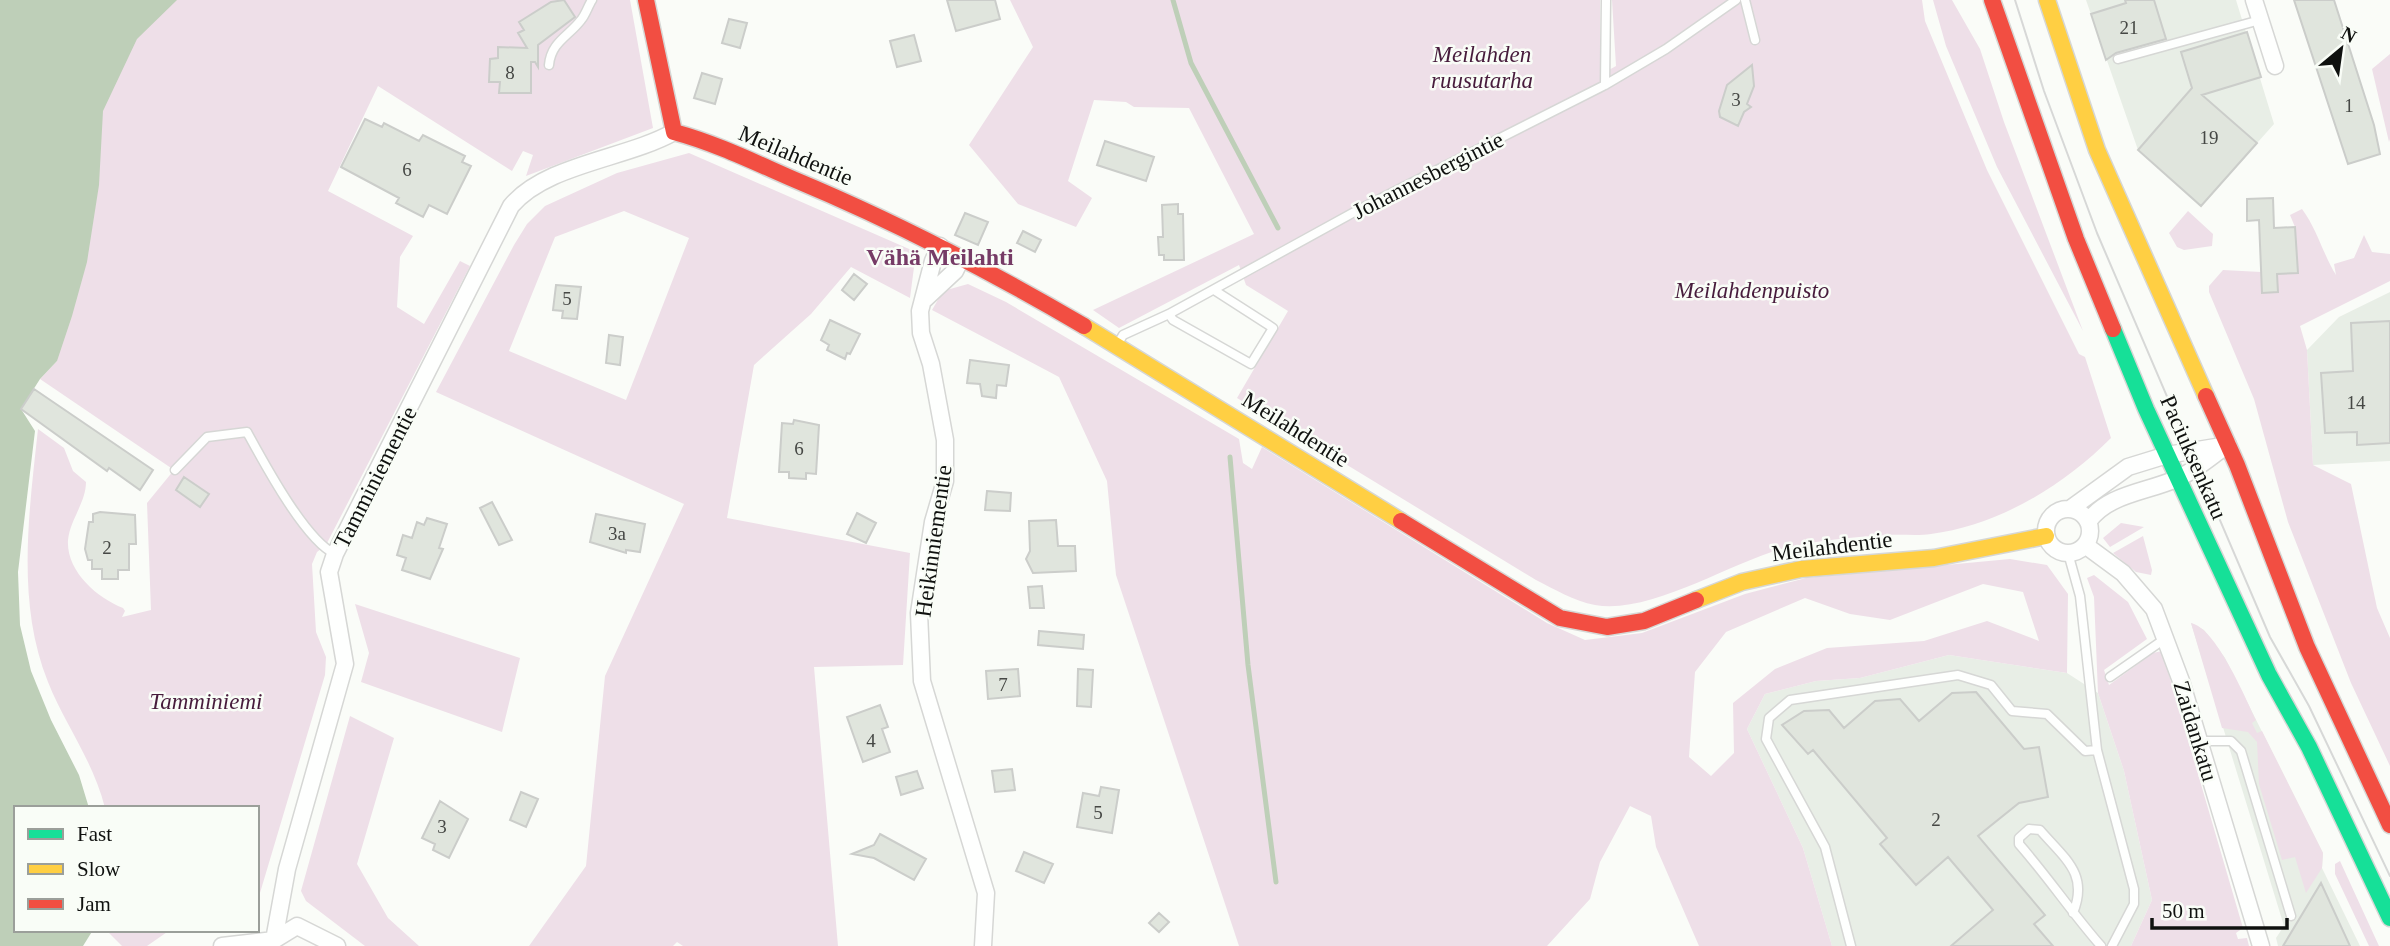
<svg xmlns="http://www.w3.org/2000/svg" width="2390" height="946" font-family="'Times New Roman',serif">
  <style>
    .built { fill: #e8eee6 }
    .green { fill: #eedfe8; fill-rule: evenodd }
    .water { fill: #becfb8 }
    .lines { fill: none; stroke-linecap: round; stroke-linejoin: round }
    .stream { stroke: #becfb8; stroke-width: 5 }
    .building { fill: #e0e5dd; stroke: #cbcdca; stroke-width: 2 }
    .lane-casing { stroke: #d6d7d5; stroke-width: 11 }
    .street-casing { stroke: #d6d7d5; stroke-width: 19 }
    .fast-casing { stroke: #d6d7d5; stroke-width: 19 }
    .slow-casing { stroke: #d6d7d5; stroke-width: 19 }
    .jam-casing { stroke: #d6d7d5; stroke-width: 19 }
    .lane { stroke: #fefffe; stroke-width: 8 }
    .street { stroke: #fefffe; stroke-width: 16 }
    .fast { stroke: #16e098; stroke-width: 16 }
    .slow { stroke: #ffcf43; stroke-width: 16 }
    .jam { stroke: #f24e42; stroke-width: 16 }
    .tram { stroke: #d7d8d7; stroke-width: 2 }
    .labels { text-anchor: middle; stroke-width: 5; stroke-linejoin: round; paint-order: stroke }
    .number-label { font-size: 19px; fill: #464845 }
    .park-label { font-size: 23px; font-style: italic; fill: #471c3c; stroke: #f9fdf7 }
    .street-label { font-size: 23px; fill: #0f110f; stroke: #f9fdf7 }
    .neighbourhood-label { font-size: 24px; font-weight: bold; fill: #763b66; stroke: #f9fdf7 }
  </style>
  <rect width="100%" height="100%" fill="#fafcf8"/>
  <path class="built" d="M2086,0H2236L2274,124L2201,206L2138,150Z
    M2390,292V461L2313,465L2307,350L2339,317Z
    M2191,623L2204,630L2225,658L2323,853L2322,868L2360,946H2278L2276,938L2284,926Z
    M1949,655L2067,673L2098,693L2124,771L2152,900L2131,946H1832L1803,848L1747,729L1765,694L1816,681L1860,678Z"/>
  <path class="green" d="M142,0H630L653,128L526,176L533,155L523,151L512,171L378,86L328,191L413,236L400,257L397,307L424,324L460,261L470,266L326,545L317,552L312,564L316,632L326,657L325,675L257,903V808H105C93,760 65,725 48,682C16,603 29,512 38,429L64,448L73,471L86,482C86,502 70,520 68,540C66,571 97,598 123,608L125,611L122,617L151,610L147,503L174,470L40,379L57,361L65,198Z
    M1010,0H1600V75L1616,66L1612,0H1922L1925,21L1987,170L2079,354L2085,357L2111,438C2063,486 1999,525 1931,534C1917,536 1902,534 1888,535C1855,537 1815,540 1782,549C1730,563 1649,615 1595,605C1574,601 1554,589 1536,580L1237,398L1288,311L1246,285L1239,265L1119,328L1093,310L1254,234L1189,108L1134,107L1126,102L1094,100L1068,181L1092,198L1076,227L1018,204L969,145L1033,47Z
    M1933,0H1952L1980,49L2004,122L2083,331L1997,167L1946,46Z
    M2390,54V139L2389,142L2372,69Z
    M689,153L916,252L910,298L851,267L811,314L754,365L727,518L910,553L903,665L814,667L838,946H683L677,942L673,946H529L586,866L605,676L684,504L436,392L514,245L527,224L545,206L617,173ZM624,211L689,238L626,400L509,351L555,237Z
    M2302,209C2317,229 2323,254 2336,275L2334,264L2354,258L2364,235L2372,252L2390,254V281L2300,326L2307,350L2313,465L2351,484L2377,608L2390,638V766L2351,683L2288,522L2254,399L2209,292V286L2223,270L2261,272L2262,293L2278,292L2277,274L2298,273L2295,227L2290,215Z
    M2188,211L2213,234L2212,246L2184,250L2177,247L2169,233Z
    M968,284L1006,302L1239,439L1243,463L1252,469L1262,447L1547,623L1585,640L1642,633L1745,594L1806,578L2010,559L2047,565L2068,594L2067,673L1949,655L1860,678L1816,681L1765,694L1747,729L1803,848L1832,946H1699L1656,847L1651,816L1630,806L1600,862L1590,899L1547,946H1239L1116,575L1107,481L1059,377L932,310L943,291ZM1983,584L2023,592L2039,641L1987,621L1924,641L1827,648L1775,669L1733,703L1734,753L1711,776L1689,757L1695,672L1726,632L1805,598L1850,614L1890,620Z
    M2121,523L2144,527L2110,547L2103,538Z
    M2143,536L2152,570L2151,575L2136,572L2113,553Z
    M2094,575L2128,602L2147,639L2104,670L2109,685L2153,653L2162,651L2243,928L2236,933L2238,939L2247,938L2249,946H2131L2152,900L2124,771L2098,693L2094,597L2087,578Z
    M355,604L520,658L502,732L361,682L369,653Z
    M2191,623C2216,628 2245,697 2256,720L2252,723L2257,733L2262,731L2323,853L2322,868L2306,893L2295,857L2282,860L2259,784L2257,742L2248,732L2222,728Z
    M350,716L394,738L357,864L388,918L419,946H365L306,901L301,891Z
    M2340,861L2379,946H2369L2335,874V864Z
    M106,930H170L147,946H122Z"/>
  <path class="water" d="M0,0H177L137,39L103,111L99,185L87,262L72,316L57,361L40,379L21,409L35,431L18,572L20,625L31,671L51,720L79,775L89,808H16V930H93L83,946H0Z"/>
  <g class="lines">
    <path class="stream" d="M1173,0L1191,63L1278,228
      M1230,457L1248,665L1276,882"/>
  </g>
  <path class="building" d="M564,0L575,17L538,45V67L535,62H531V93H499L500,82H489L490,59L498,58V47L527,48L518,33L524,30L519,22L551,2Z
    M947,0H995L1000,19L956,31Z
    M2125,0H2154L2166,39L2116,53L2106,60L2091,14L2126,3Z
    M2294,0H2334L2374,125L2380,154L2348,164Z
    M729,19L747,23L740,48L722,43Z
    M2247,32L2261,77L2202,95L2257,143L2201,206L2138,150L2192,88L2181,52Z
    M914,35L921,61L897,67L890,41Z
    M1752,65L1754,86L1747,104L1751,107L1744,112L1738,126L1720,117L1719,111L1727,85Z
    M702,73L722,79L715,104L694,98Z
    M365,119L382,127L384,123L419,141L423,135L465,156L462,162L471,166L447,214L429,205L423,217L396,203L399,198L341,167Z
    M1105,141L1154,157L1146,181L1097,165Z
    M2273,198L2274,228L2295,227L2298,273L2277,274L2278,292L2262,293L2259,220L2247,221V199Z
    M1178,204V214H1183L1184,260H1164V255H1159L1158,237H1163L1162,205Z
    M965,213L988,222L978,245L955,235Z
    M1023,231L1041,240L1035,252L1017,243Z
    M854,274L867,284L854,300L842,290Z
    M556,285L581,287L577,319L562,318L563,311L553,310Z
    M830,320L860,334L850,354L847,353L845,359L827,350L829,345L821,340Z
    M2390,321V443L2357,445V432L2325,433L2321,373L2353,371L2351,323Z
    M609,335L623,337L620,365L606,363Z
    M970,360L1009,365L1006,386L997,385L996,398L982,396L980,384L967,383Z
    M34,389L153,470L140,490L109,468L107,471L21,409Z
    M794,420L819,425L816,474L806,473V479L789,478V472H779L782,423L793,424Z
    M184,477L209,494L200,507L176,490Z
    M987,491L1011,493L1010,511L985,510Z
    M492,502L512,540L499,545L480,508Z
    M100,512L135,515L136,544H129V570H118V579H102V569H92V560H88L85,549L89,522H93V514Z
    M857,513L876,523L866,543L847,534Z
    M596,514L645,524L640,552L626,550V553L590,542Z
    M427,518L447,524L439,548L443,549L430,579L402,570L406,558L397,555L403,535L412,538L417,522L424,525Z
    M1056,520L1058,546H1075L1076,571L1033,573L1026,559L1030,551L1029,521Z
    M1042,586L1044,608H1030L1028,587Z
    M1039,631L1084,635L1083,649L1038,645Z
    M1018,669L1020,696L988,699L986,671Z
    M1078,669L1093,670L1091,707L1077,706Z
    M1976,692L2024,749L2039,747L2048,797L2019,803L1978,836L2045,915L2034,924L2053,946H1951L1993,910L1948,857L1916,885L1880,844L1887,838L1813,750L1808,754L1782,725L1804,711L1829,710L1844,728L1875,701L1900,699L1919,721L1952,693Z
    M880,705L888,727L882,729L890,752L863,762L847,717Z
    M1012,769L1015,790L995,792L992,771Z
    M917,771L923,788L901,795L896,777Z
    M1101,787L1119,790L1112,833L1077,827L1083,793L1099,796Z
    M521,792L538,799L526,827L510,820Z
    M440,801L468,819L449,858L433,850L435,844L422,838Z
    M880,834L926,859L914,880L874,858L852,854L874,845Z
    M1024,852L1053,864L1044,883L1016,871Z
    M2321,883L2350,946H2283Z
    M1159,913L1169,922L1159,932L1149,923Z"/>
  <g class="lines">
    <defs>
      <path id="lane" d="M1745,0L1755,40
        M2118,59L2260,20
        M549,65C551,42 569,36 581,20C586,14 588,6 592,0
        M1605,85L1606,0
        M1169,314L1173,320L1251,364L1273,328L1214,290
        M1119,342L1123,335L1169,314L1358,210L1605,85L1666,49L1736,0
        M175,470L207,437L247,432C264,463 305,540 335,554
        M2068,553L2080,596L2097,750L2134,889V904L2112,946
        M2110,677L2166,638
        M2199,741H2231L2241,751L2291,916
        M2073,913C2089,874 2065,859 2040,830L2029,829L2019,838V844C2048,877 2072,913 2101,946
        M1851,946L1825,847L1766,739L1769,718L1790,700L1958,675L1991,685L2012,711L2047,714L2085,751L2097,750"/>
      <path id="street" d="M2254,0L2275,66
        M940,246L933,261L920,311L921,333L931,364L945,440V481L933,522L919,613L922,681L986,893L983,946
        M925,299L955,271L962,257
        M2046 531a22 22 0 1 1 44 0a22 22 0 1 1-44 0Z
        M2070,509L2128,467L2167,455L2228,445
        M2088,522C2107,494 2147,492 2176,479C2193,472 2208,459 2223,448
        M2085,545L2123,573L2154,609L2181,681L2261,946
        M274,940L287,869L345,664L329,572L335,554L511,206C546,164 626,159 674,132
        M222,946L274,940L297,926L337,946"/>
      <path id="fast" d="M2113,329L2146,409L2269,675L2309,747L2390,918"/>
      <path id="slow" d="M2047,0L2097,150L2206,396
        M1084,326L1401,521
        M1696,600L1742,582L1801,569L1934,558L2046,536"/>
      <path id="jam" d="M646,0L674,132C715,143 754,162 793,179C894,221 990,271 1084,326
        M1992,0L2076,239L2113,329
        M2206,396L2237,465L2307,647L2390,825
        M1401,521L1560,618L1607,627L1644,621L1696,600"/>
    </defs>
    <use href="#lane" class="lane-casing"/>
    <use href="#street" class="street-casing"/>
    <use href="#fast" class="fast-casing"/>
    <use href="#slow" class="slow-casing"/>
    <use href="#jam" class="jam-casing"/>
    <use href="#lane" class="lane"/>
    <use href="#street" class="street"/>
    <use href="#fast" class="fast"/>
    <use href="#slow" class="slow"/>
    <use href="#jam" class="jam"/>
    <path class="tram" d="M2015,0L2044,91L2097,233L2270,637L2309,706L2390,876"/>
  </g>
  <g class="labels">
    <g class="number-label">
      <text x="2129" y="34">21</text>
      <text x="510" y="79">8</text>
      <text x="1736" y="106">3</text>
      <text x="2349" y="112">1</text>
      <text x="2209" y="144">19</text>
      <text x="407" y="176">6</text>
      <text x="567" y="305">5</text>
      <text x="2356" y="409">14</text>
      <text x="799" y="455">6</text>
      <text x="617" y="540">3a</text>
      <text x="107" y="554">2</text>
      <text x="1003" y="691">7</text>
      <text x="871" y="747">4</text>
      <text x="1098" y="819">5</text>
      <text x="1936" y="826">2</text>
      <text x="442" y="833">3</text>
    </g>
    <g class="park-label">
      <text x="1482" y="62">Meilahden<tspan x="1482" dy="26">ruusutarha</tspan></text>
      <text x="1752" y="298">Meilahdenpuisto</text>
      <text x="206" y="709">Tamminiemi</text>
    </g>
    <g class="street-label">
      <text transform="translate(796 155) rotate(23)" y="8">Meilahdentie</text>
      <text transform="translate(1428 175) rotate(-27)" y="8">Johannesbergintie</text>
      <text transform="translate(1296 429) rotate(32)" y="8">Meilahdentie</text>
      <text transform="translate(2194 457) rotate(66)" y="8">Paciuksenkatu</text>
      <text transform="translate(375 477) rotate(-63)" y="8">Tamminiementie</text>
      <text transform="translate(933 541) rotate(-82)" y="8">Heikinniementie</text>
      <text transform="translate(1832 546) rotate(-7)" y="8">Meilahdentie</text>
      <text transform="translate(2196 731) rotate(73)" y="8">Zaidankatu</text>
    </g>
    <g class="neighbourhood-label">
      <text x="940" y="265">Vähä Meilahti</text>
    </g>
  </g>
  <rect x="14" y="806" width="245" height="126" fill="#f9fdf7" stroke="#9b9f9a" stroke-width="2"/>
  <rect x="28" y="829" width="35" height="10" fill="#16e098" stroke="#9b9f9a" stroke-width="2"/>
  <text x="77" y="841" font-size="21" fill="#0f110f">Fast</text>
  <rect x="28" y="864" width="35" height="10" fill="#ffcf43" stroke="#9b9f9a" stroke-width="2"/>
  <text x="77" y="876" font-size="21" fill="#0f110f">Slow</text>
  <rect x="28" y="899" width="35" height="10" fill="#f24e42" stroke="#9b9f9a" stroke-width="2"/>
  <text x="77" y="911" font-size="21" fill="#0f110f">Jam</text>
  <g transform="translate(2341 49) rotate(29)" stroke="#f9fdf7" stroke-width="5" paint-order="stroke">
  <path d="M0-5L12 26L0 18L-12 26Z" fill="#0f110f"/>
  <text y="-10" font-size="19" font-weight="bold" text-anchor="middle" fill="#0f110f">N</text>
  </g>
  <path d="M2152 918v10h135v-10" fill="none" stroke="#0f110f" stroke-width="3.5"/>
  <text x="2162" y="918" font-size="21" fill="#0f110f" stroke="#f9fdf7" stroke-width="5" paint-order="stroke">50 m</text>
</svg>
